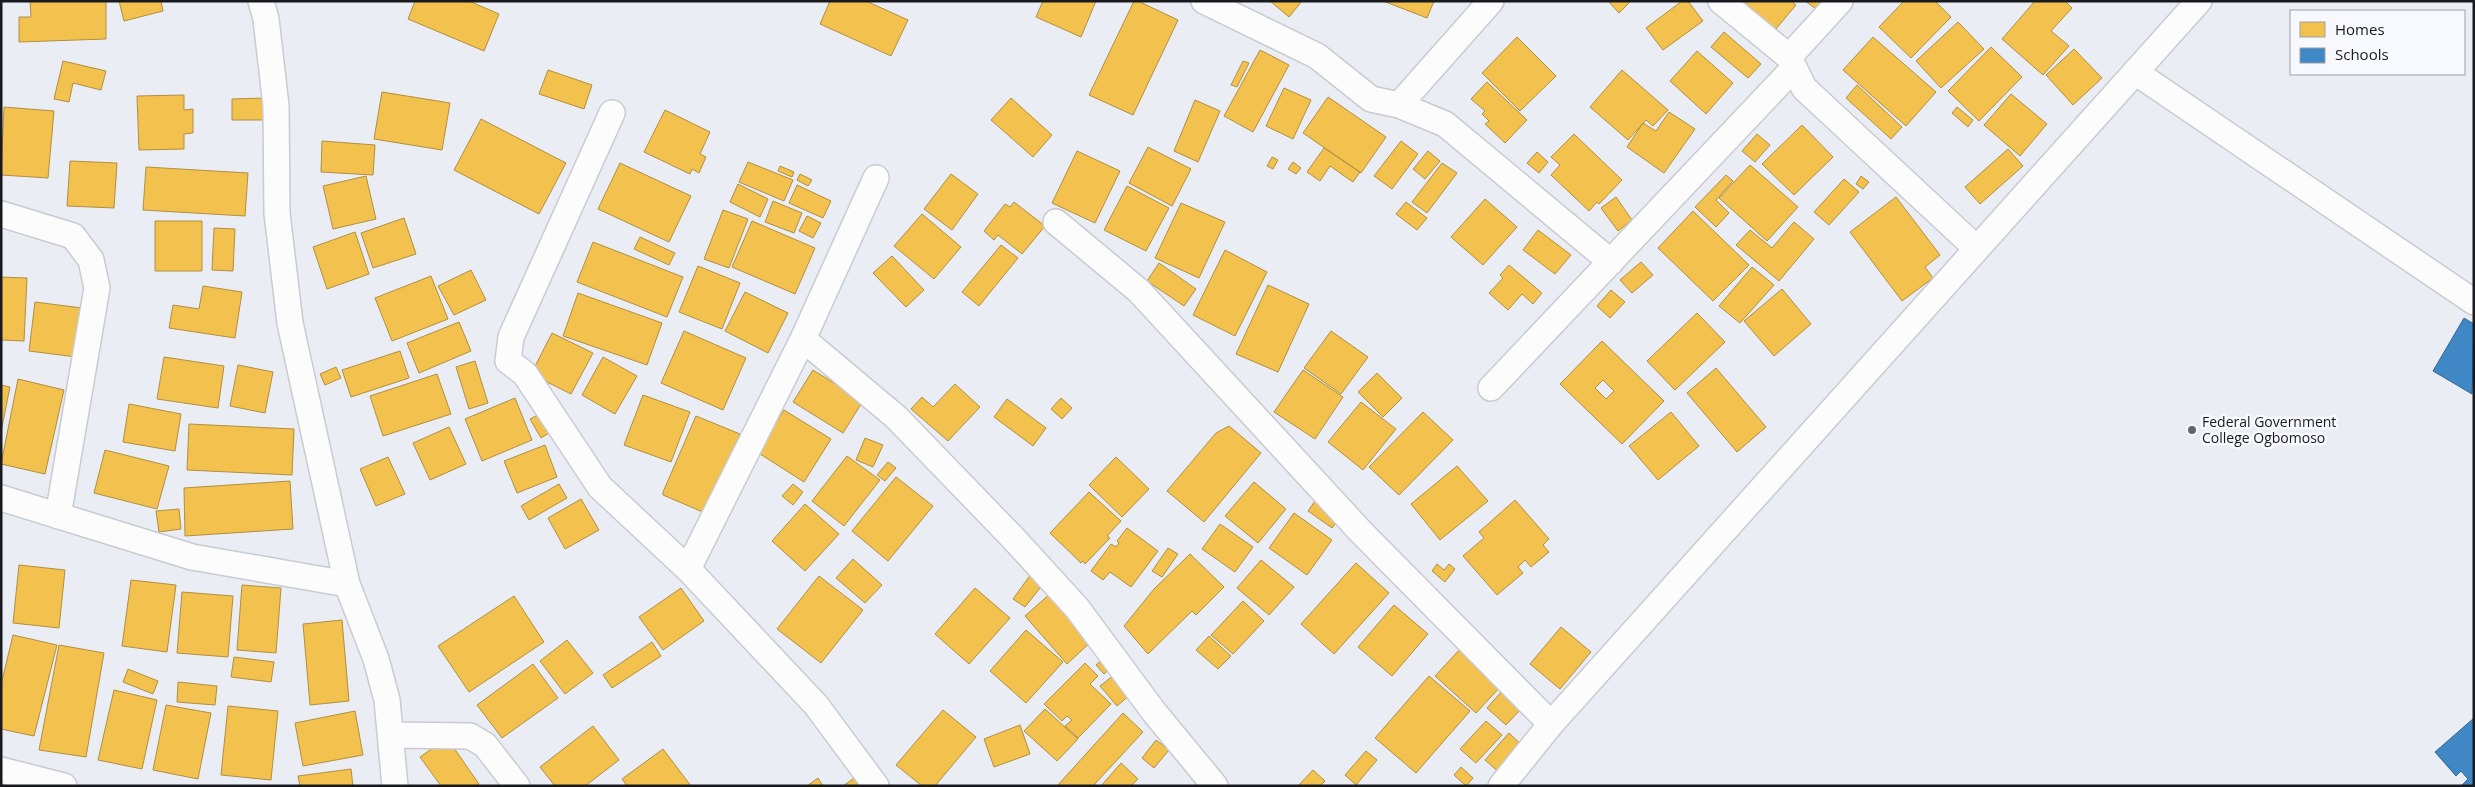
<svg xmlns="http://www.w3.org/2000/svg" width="2475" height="787" font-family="'Open Sans',sans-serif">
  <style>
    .homes { fill: #f2c14e; stroke: #b18f40; fill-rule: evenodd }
    .schools { fill: #3f88c5; stroke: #346793 }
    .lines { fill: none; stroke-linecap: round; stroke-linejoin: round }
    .minor-casing { stroke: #c8cbd0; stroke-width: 28 }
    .minor { stroke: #fcfcfd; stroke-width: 25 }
    .poi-dot { fill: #62646a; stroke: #f7f9fe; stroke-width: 2 }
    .labels { text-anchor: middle; stroke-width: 5; stroke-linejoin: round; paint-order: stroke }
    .poi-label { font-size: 14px; fill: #191a1f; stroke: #f7f9fe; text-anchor: start }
  </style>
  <rect width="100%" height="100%" fill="#eaedf4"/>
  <path class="homes" d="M30,1H106V39L19,42V17H31Z
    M119,1H161L163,11L124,21Z
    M415,1H469L499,14L484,51L408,19Z
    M830,1H866L908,20L891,56L820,24Z
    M1043,1H1096L1081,37L1036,17Z
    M1134,1H1138L1178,20L1133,115L1089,95Z
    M1270,1H1302L1289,17Z
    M1383,1H1434L1427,18Z
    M1608,1H1631L1619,13Z
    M1682,1H1688L1703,21L1663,50L1646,28Z
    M1728,1H1791L1796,5L1770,36Z
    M1805,1H1827L1819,11Z
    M1904,1H1935L1951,17L1911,58L1879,27Z
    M2035,1H2065L2072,8L2051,31L2069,46L2043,75L2002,39Z
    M1958,22L1984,49L1941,88L1916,61Z
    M1724,32L1761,64L1748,78L1711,47Z
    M1517,37L1556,76L1520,111L1482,73Z
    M1873,37L1936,92L1906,126L1843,70Z
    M1991,47L2022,77L1979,121L1948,91Z
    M2074,49L2102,78L2073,105L2046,75Z
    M1260,50L1289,65L1253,132L1224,116Z
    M1697,51L1733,83L1706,114L1670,81Z
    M63,61L106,71L101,90L73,83L69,102L54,99Z
    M1243,61L1249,63L1237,87L1231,85Z
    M548,70L592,85L584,109L539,94Z
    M1622,70L1668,110L1653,126L1646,120L1628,140L1590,107Z
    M1487,82L1527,120L1505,143L1485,124L1489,121L1482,114L1485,111L1471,99Z
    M1857,85L1902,127L1891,139L1846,98Z
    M1284,88L1311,100L1293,139L1266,126Z
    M382,92L450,103L442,150L374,139Z
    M2011,94L2047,124L2020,156L1984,125Z
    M184,95V110L193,109V133L184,134V149L139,150L137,96Z
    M1328,97L1386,137L1361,173L1303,133Z
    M264,98V120H232V99Z
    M1011,98L1052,135L1033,157L991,120Z
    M1195,100L1220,111L1198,162L1174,151Z
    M4,107L54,111L48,178L1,175Z
    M1957,107L1973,120L1968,127L1952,113Z
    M665,110L710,132L700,154L706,157L699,173L692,169L690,174L644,152Z
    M1669,112L1695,129L1664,173L1627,147L1643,123L1656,131Z
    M481,119L566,163L539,214L454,170Z
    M1802,125L1833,157L1794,195L1762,164Z
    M1574,134L1622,180L1599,204L1597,202L1589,211L1551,175L1560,165L1551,157Z
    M1757,134L1770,145L1755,162L1742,151Z
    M322,141L375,145L373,175L321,172Z
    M1401,141L1418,154L1392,189L1374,176Z
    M1148,147L1191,169L1172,206L1129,183Z
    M1324,148L1360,172L1353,182L1330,166L1320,181L1307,172Z
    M2008,149L2023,166L1980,204L1965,187Z
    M1077,151L1120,171L1095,223L1052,203Z
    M1428,151L1440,161L1425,179L1413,169Z
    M1537,152L1548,162L1539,173L1527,163Z
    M1272,157L1278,160L1273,169L1267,166Z
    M70,161L117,163L114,208L67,206Z
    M748,162L793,180L784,201L739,182Z
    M1293,162L1301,168L1296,174L1288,169Z
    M620,163L691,196L669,242L598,209Z
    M1442,163L1457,173L1427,213L1412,202Z
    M1750,165L1798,207L1767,241L1719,198Z
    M780,166L794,172L792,177L778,171Z
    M146,167L248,173L245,216L143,210Z
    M800,174L812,180L808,186L797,180Z
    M951,174L978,194L952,230L924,209Z
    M1726,175L1733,181L1716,200L1729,213L1716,227L1695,207Z
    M366,176L376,219L333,229L323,186Z
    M1861,176L1869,182L1863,189L1856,184Z
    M1844,179L1859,192L1829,225L1814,212Z
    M738,184L768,199L760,217L730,202Z
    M797,185L831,201L823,218L789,203Z
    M1127,186L1169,208L1146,251L1104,230Z
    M1616,197L1632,220L1618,231L1601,208Z
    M1896,197L1940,255L1925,267L1933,278L1902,301L1850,232Z
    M1485,199L1517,227L1483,265L1451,237Z
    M773,201L802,213L794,233L765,222Z
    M1014,202L1045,226L1022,254L998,235L994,240L984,231L1005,204L1010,207Z
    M1406,202L1427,218L1417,230L1396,214Z
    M1181,203L1225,222L1199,278L1155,258Z
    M723,210L748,219L729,268L704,259Z
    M1693,211L1749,265L1713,301L1658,248Z
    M922,214L961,247L934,279L894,246Z
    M807,216L821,223L813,238L799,231Z
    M404,218L416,254L373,268L361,233Z
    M155,221H202V271H155Z
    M752,221L815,248L795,294L732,267Z
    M1794,222L1814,239L1779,281L1736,245L1750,230L1772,248Z
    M214,228L235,229L233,271L212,270Z
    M1538,230L1571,255L1555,274L1523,250Z
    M355,232L369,274L327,289L313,247Z
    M640,237L675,253L669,265L634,249Z
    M593,242L683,277L667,317L577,282Z
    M1001,245L1018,258L979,306L962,292Z
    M1225,250L1267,272L1235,336L1193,315Z
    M892,256L924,290L906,307L873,273Z
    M1641,262L1653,275L1632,293L1620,280Z
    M1159,263L1196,289L1184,306L1147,281Z
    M1509,265L1542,293L1533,304L1522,294L1508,310L1489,293L1503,278L1500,275Z
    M698,266L740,283L722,329L679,312Z
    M1752,267L1774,285L1740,323L1719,306Z
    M471,270L486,300L454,315L438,286Z
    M431,276L448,319L392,341L375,298Z
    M1,277L27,278L24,341L1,340Z
    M1268,285L1309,304L1278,372L1236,354Z
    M203,286L242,292L235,338L169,328L173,305L199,309Z
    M1782,289L1811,324L1774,356L1744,321Z
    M1611,290L1625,302L1610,318L1597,306Z
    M745,292L788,313L768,353L725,331Z
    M578,293L662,323L647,365L563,336Z
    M35,302L82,308L76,357L29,351Z
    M1697,313L1725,342L1675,390L1647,361Z
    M459,322L471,351L419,373L407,343Z
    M684,331L746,358L723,410L661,383Z
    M1331,331L1368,357L1341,394L1304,368Z
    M552,333L593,353L571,394L531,374Z
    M1602,341L1664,401L1622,444L1560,384ZM1603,380L1614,391L1606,399L1595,388Z
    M400,351L409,378L351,397L342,370Z
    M164,357L224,366L218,408L157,399Z
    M603,357L637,376L615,414L582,395Z
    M475,361L488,403L469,409L456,367Z
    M238,365L273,372L265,413L230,406Z
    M336,367L341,378L325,385L320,374Z
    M1716,368L1766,427L1737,452L1687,393Z
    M813,370L863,401L843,433L793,402Z
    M1303,370L1343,397L1315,439L1274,412Z
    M1377,373L1402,398L1383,417L1358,392Z
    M437,374L451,414L383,436L370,396Z
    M18,379L64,390L45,474L1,464Z
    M955,384L980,407L948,441L911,409L922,397L933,407Z
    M1,385L10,387L1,432Z
    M643,395L690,412L671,462L624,445Z
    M515,398L532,440L482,461L465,419Z
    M1061,398L1072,408L1062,419L1051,409Z
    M1007,399L1046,428L1033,446L994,417Z
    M1361,402L1396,429L1363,470L1328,442Z
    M129,404L181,414L175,451L123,442Z
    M784,410L831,439L804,482L757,452Z
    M544,412L554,430L541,438L530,419Z
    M1423,412L1453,440L1399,495L1369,467Z
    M1671,412L1699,446L1658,480L1629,446Z
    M696,416L740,434L705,513L663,495V492Z
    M189,424L294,429L292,475L187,470Z
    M1229,426L1261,453L1204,522L1167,491L1216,433Z
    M449,427L466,464L430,480L413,443Z
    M865,438L883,445L873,467L856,460Z
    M545,445L557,477L517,493L504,461Z
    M105,450L169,466L157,509L94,493Z
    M847,456L880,480L844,526L812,501Z
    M388,457L405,494L376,506L360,469Z
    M1116,457L1149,489L1122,517L1089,485Z
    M888,462L896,468L885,481L877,475Z
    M1457,466L1488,501L1440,540L1411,504Z
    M896,477L933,506L888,561L852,531Z
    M290,481L293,529L185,536L184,488Z
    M1254,482L1286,509L1258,543L1225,516Z
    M559,484L567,498L529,520L521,506Z
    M793,484L803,492L793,505L782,496Z
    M1089,492L1121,521L1107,536L1110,538L1085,564L1083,561L1081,563L1050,533Z
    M1317,498L1341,515L1332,528L1308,511Z
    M581,499L599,530L565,549L548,518Z
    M1515,500L1549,539L1543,545L1549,552L1531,567L1525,560L1518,567L1523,573L1497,595L1463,556L1484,538L1479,532Z
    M805,504L839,534L805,571L772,541Z
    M179,509L181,529L159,532L156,511Z
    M1294,513L1332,540L1307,575L1269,548Z
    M1220,524L1253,547L1235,572L1202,549Z
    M1127,528L1158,551L1131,587L1110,572L1103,580L1091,571L1111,544L1116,547L1119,543L1117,541Z
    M1168,548L1178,554L1162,577L1152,571Z
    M1190,554L1224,587L1196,615L1192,611L1148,654L1124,626L1154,589Z
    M853,559L882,585L865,603L836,578Z
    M1261,560L1294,587L1269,615L1237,588Z
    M1356,563L1389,593L1334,654L1301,624Z
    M1437,564L1444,570L1449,564L1455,569L1445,582L1432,571Z
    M19,565L65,570L59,628L13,623Z
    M1031,574L1043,584L1025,607L1013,599Z
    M819,576L863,610L821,663L777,629Z
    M131,580L176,585L167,652L122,646Z
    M242,585L281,588L276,653L237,650Z
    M681,588L704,621L663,650L639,617Z
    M975,588L1010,618L969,664L935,634Z
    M182,592L233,596L228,657L177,653Z
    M1052,592L1094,639L1067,664L1025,616Z
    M514,596L544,642L469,692L438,646Z
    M1243,601L1264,621L1233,654L1211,635Z
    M1394,605L1428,634L1392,676L1358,647Z
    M342,620L349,701L310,705L303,624Z
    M1561,627L1591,652L1560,689L1530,664Z
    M1026,630L1063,662L1026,703L990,671Z
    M13,635L57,645L34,736L1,729V685Z
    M1209,636L1231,656L1218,669L1196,650Z
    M567,640L593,673L565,694L540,661Z
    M652,642L661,656L612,688L603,675Z
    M59,645L104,653L86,757L39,750Z
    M1461,648L1502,685L1476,713L1435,676Z
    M234,657L274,662L271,682L231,677Z
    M1105,657L1113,666L1104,674L1096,665Z
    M1085,663L1098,676L1090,684L1111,704L1078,738L1065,726L1072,720L1067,716L1062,721L1044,704Z
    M533,664L558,698L502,738L477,705Z
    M128,669L158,681L153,694L123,682Z
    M1114,675L1131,694L1117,706L1100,686Z
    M1429,676L1470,711L1416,773L1375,738Z
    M178,682L217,686L215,705L177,702Z
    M114,690L157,700L142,769L98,760Z
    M1502,691L1521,709L1506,725L1487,708Z
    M166,705L211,713L198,779L153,770Z
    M228,706L278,711L271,780L221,775Z
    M1045,709L1078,739L1057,761L1024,731Z
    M943,710L976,737L935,786H922L896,765Z
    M355,711L363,755L303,766L295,723Z
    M1123,713L1143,732L1093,786H1057Z
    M1486,721L1502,735L1476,763L1460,749Z
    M1020,725L1030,754L994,767L984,739Z
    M593,726L619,760L585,786H555L540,767Z
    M1509,733L1526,749L1502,775L1485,760Z
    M447,738L479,784L476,786H441L420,757Z
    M1156,740L1169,750L1154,768L1142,758Z
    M663,749L691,786H627L622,779Z
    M1366,751L1377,760L1356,785L1345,775Z
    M1121,763L1138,779L1131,786H1101Z
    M1461,767L1473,778L1466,786L1454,775Z
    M351,769L353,786H300L298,776Z
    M1313,770L1325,781L1320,786H1298Z
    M857,776L864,786H843Z
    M818,778L823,786H807Z"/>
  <path class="schools" d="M2464,318L2474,324L2472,394L2433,371Z
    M2474,718V786H2461L2468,779L2461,771L2456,776L2435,752Z"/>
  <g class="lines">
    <defs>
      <path id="minor" d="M261,1L266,19L276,106L277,213L290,323L347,584L376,659L387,700L395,786
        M1204,1L1317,56L1371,99L1399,105L1445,124L1611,262
        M1721,1L1789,57
        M1840,1L1789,57L1804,88L1976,248
        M2135,72L2474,302
        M1399,105L1491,1
        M612,113L511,337L508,361L525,374L600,487L688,569L816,705L876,786
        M1,214L73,236L91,260L97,288L58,516
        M1056,222L1139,291L1361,532L1551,724
        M803,339L896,417L1013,538L1077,608L1154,712L1215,786
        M1491,388L1793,69
        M1,498L192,557L347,584
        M688,569L803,339L876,178
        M391,735L470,736L485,745L517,786
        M1,770L64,786
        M1501,786L1551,724L2199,1"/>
    </defs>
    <use href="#minor" class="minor-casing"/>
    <use href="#minor" class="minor"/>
  </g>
  <circle class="poi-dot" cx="2192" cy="430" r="5"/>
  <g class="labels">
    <g class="poi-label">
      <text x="2202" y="427">Federal Government<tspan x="2202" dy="16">College Ogbomoso</tspan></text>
    </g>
  </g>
  <rect width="2475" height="787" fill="none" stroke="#191a1f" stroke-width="5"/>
  <rect x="2290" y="10" width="175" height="65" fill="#f7f9fe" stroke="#9ea0a5"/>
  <rect x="2300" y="22" width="25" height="15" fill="#f2c14e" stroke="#9ea0a5"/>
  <text x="2335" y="35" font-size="15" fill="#191a1f">Homes</text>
  <rect x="2300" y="48" width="25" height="15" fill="#3f88c5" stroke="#9ea0a5"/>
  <text x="2335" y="60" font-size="15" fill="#191a1f">Schools</text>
</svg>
